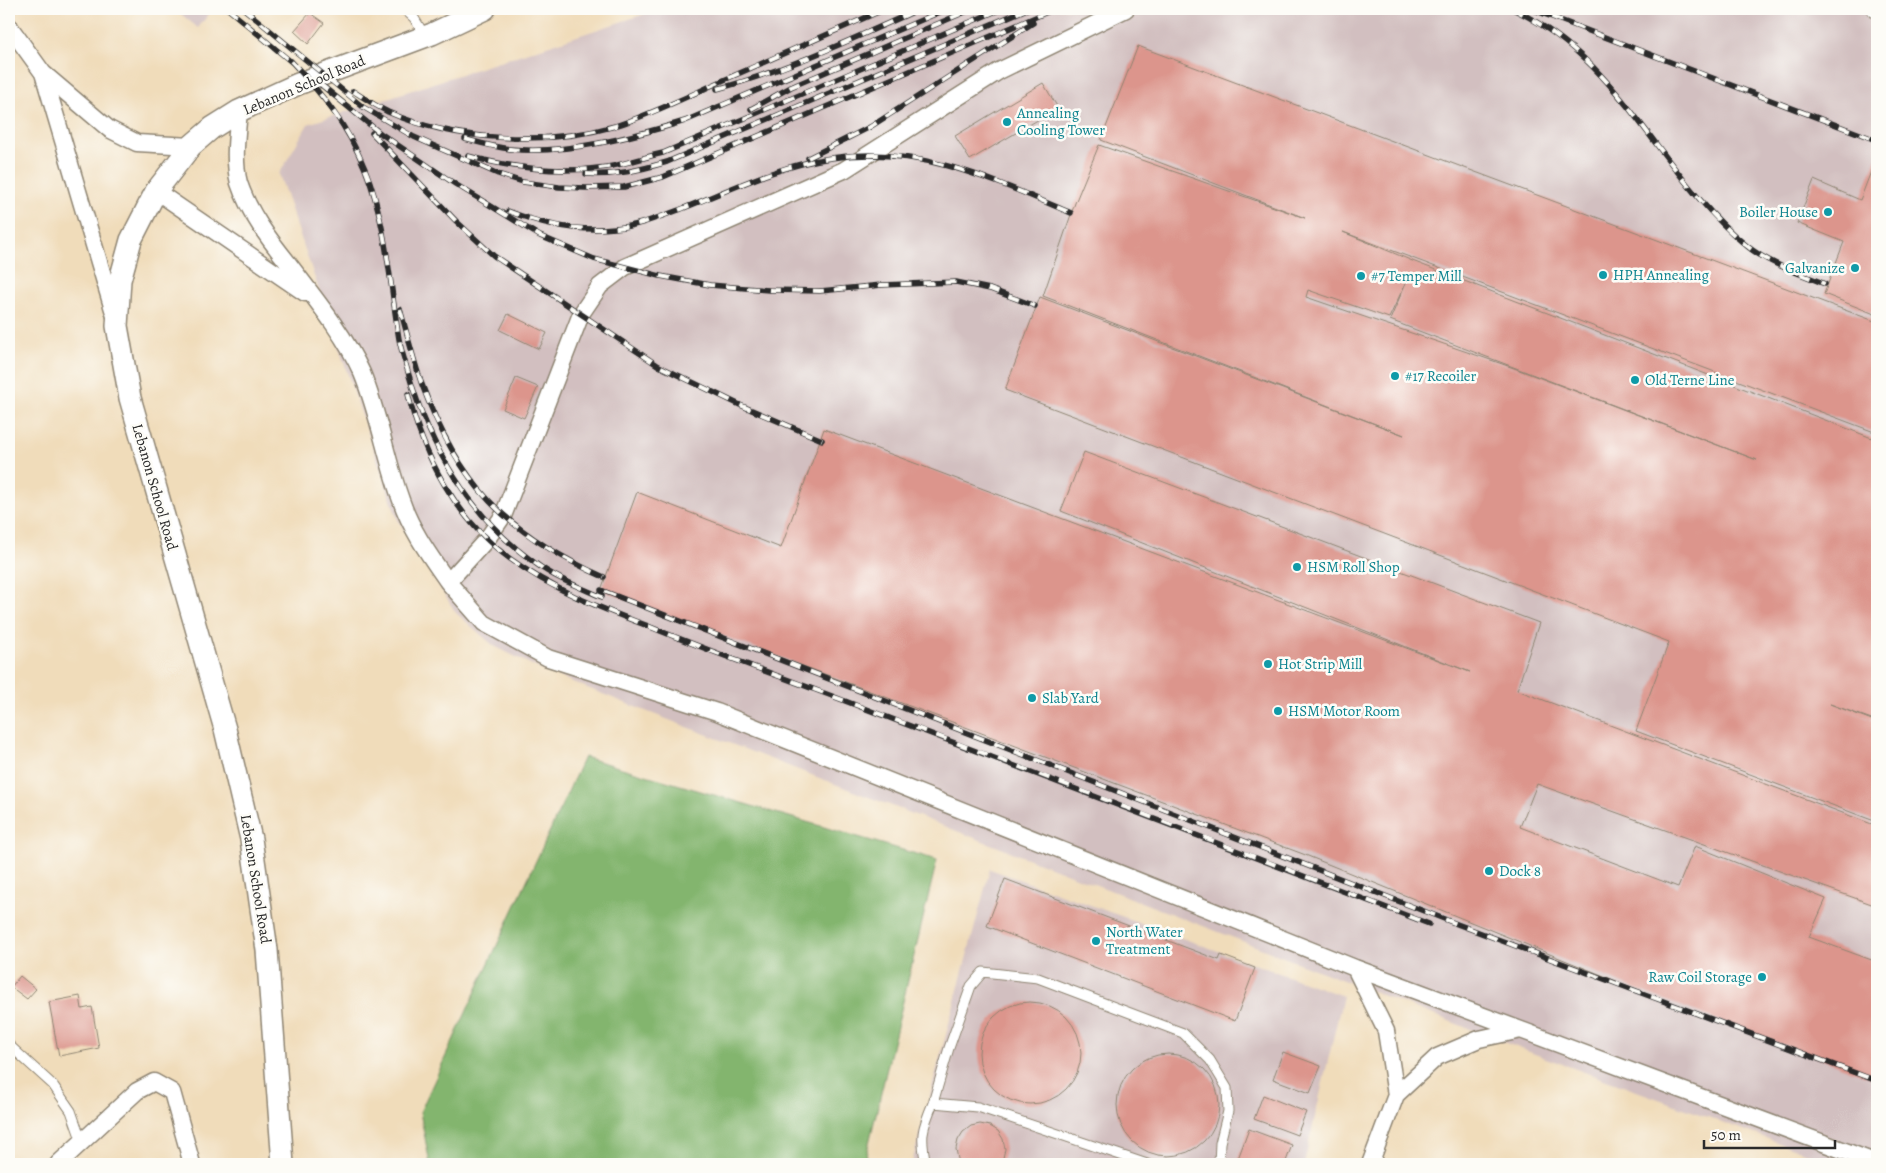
<svg xmlns="http://www.w3.org/2000/svg" width="1886" height="1173" font-family="Alegreya,serif">
  <style>
    .industrial { fill: #d2bfc0 }
    .forest { fill: #83b56e; stroke: #57704c }
    .building { fill: #dc958c; fill-rule: evenodd }
    .lines { fill: none; stroke-linecap: round; stroke-linejoin: round }
    .service-casing { stroke: #8e8472; stroke-width: 11 }
    .minor-casing { stroke: #8e8472; stroke-width: 19 }
    .tertiary-casing { stroke: #8e8472; stroke-width: 24 }
    .service { stroke: #fff; stroke-width: 9 }
    .minor { stroke: #fff; stroke-width: 16 }
    .tertiary { stroke: #fff; stroke-width: 21 }
    .rail-casing { stroke: #2b2b2b; stroke-width: 5.5 }
    .rail { stroke: #fdfcf7; stroke-width: 4; stroke-dasharray: 11; stroke-linecap: butt }
    .culture-dot { fill: #0f9aa8; stroke: #fdfcf7; stroke-width: 2 }
    .labels { text-anchor: middle; stroke-width: 5; stroke-linejoin: round; paint-order: stroke }
    .street-label { font-size: 15px; fill: #2b2b2b; stroke: #fdfcf7 }
    .culture-label { font-size: 15px; fill: #0d838f; stroke: #fdfcf7; text-anchor: start }
  </style>
  <rect width="100%" height="100%" fill="#fdfcf7"/>
  <filter id="ink" filterUnits="userSpaceOnUse"><feTurbulence type="fractalNoise" baseFrequency=".02" numOctaves="2"/><feDisplacementMap in="SourceGraphic" scale="10" xChannelSelector="R" yChannelSelector="G"/><feConvolveMatrix kernelMatrix="1 2 1 2 8 2 1 2 1" color-interpolation-filters="sRGB"/></filter>
  <filter id="wash" filterUnits="userSpaceOnUse"><feTurbulence type="fractalNoise" baseFrequency=".0096" numOctaves="4" result="noise"/><feDisplacementMap in="SourceGraphic" scale="20" xChannelSelector="R" yChannelSelector="G"/><feGaussianBlur stdDeviation="1.12" result="paint"/><feColorMatrix in="noise" values="0 0 0 0 0 0 0 0 0 0 0 0 0 0 0 0 0 1.4 0 .05"/><feComposite in="paint" operator="in"/></filter>
  <g filter="url(#wash)">
    <rect width="100%" height="100%" fill="#f0dcba"/>
    <path class="industrial" d="M175,9H213L198,28Z
      M660,9H1877V1164H1837L1532,1053L643,710L542,670L494,646L456,613L398,520L279,174L308,124Z
      M990,869L1343,996L1304,1164H919L912,1163Z"/>
    <path class="forest" d="M584,757L937,860L864,1164H430L420,1112Z"/>
    <g id="blocks">
      <path class="building" d="M310,13L324,23L308,44L294,31Z
        M1138,46L1877,322V433L1343,232L1415,262L1877,440V721L1830,704L1877,722V822L1636,731L1669,642L1005,390L1040,297L1404,435L1043,296L1075,203L1099,145L1305,218L1101,140ZM1407,280L1390,320L1757,460L1514,368L1306,297L1308,290L1389,318Z
        M1043,83L1058,108L970,160L955,136Z
        M1877,156V315L1824,294L1844,242L1797,223L1814,180L1860,200Z
        M508,314L547,333L539,349L500,330Z
        M516,378L538,387L524,418L503,409Z
        M824,429L1470,672L1061,511L1084,452L1539,623L1517,690L1877,826V906L1537,784L1520,827L1678,887L1695,846L1826,899L1809,937L1877,962V1080L1641,991L1303,854L601,590L637,492L781,548Z
        M1005,879L1219,960L1221,955L1255,968L1235,1021L987,926Z
        M20,976L36,989L27,999L11,987Z
        M80,996L82,1009L92,1007L99,1048L59,1056L49,1002Z
        M979 1053a51 51 0 1 1 102 0a51 51 0 1 1-102 0Z
        M1283,1052L1321,1066L1310,1093L1273,1079Z
        M1117 1105a51 51 0 1 1 102 0a51 51 0 1 1-102 0Z
        M1263,1095L1306,1112L1297,1135L1254,1119Z
        M980,1124L990,1126L998,1131L1003,1139L1005,1149L1003,1158L999,1164H961L958,1159L956,1149L958,1140L963,1132L971,1126Z
        M1249,1129L1292,1145L1285,1164H1236Z"/>
    </g>
  </g>
  <g filter="url(#ink)">
    <use href="#blocks" fill-opacity="0" stroke="#8e8472" stroke-width="1"/>
    <g class="lines">
      <defs>
        <path id="service" d="M404,9L414,18L425,36
          M9,1045L53,1085L71,1111L82,1142
          M933,1103L949,1048L971,986L983,972L1038,978L1183,1033L1210,1060L1227,1088L1228,1111L1220,1143L1219,1164
          M926,1164C920,1136 922,1129 933,1103L978,1107L1147,1164"/>
        <path id="minor" d="M1126,9L999,71L844,170L625,267L600,286L581,314L503,516L487,539L448,582L484,623L548,658L717,712L1355,968L1877,1163
          M1875,9L1877,10
          M9,26L43,73L115,316
          M43,73L109,129L137,143L191,146
          M239,111C237,134 233,160 239,183C249,213 269,239 288,263C313,296 345,335 362,373C379,414 386,459 401,500C411,530 430,556 448,582
          M156,191L305,293
          M1355,968L1386,1031L1396,1095
          M58,1164L137,1091L154,1082L172,1092L192,1164
          M1370,1164L1396,1095L1437,1057L1479,1039L1521,1030"/>
        <path id="tertiary" d="M283,1164L267,950L251,839L225,729L130,398L117,326L120,280L131,240L156,191L191,146L212,128L239,111L298,84L432,34L485,9"/>
      </defs>
      <use href="#service" class="service-casing"/>
      <use href="#minor" class="minor-casing"/>
      <use href="#tertiary" class="tertiary-casing"/>
      <use href="#service" class="service"/>
      <use href="#minor" class="minor"/>
      <use href="#tertiary" class="tertiary"/>
      <defs>
        <path id="rail" d="M228,9L295,65
          M244,9L363,107L414,137L498,174L523,182L559,187L586,188L624,187L663,177L1054,9
          M1513,9C1542,23 1570,44 1593,67C1648,123 1685,196 1747,246C1769,264 1799,273 1825,284
          M1531,9L1876,140
          M291,61C322,94 348,126 365,169C386,220 390,284 399,339C401,350 405,361 408,372C429,446 470,517 535,563C555,578 579,587 602,597L601,590L1457,924L1877,1081
          M319,83L380,133L455,184L540,236L594,259L660,276L710,285L769,290L820,291L882,285L956,282L990,289L1035,306
          M717,89C788,70 854,38 920,9
          M353,91C364,98 376,106 388,112C453,141 546,146 615,126C655,113 694,93 733,76C784,53 835,31 885,9
          M751,109L791,87L972,9
          M372,133L456,221L494,256L659,366L740,405L822,440
          M465,139C480,143 494,147 510,149C565,155 632,137 685,121L947,9
          M468,156C512,168 561,174 607,167C625,164 645,157 663,153L1001,9
          M808,158L870,127L1033,23
          M586,174C614,176 640,170 667,162L1027,9
          M508,211C541,224 579,232 615,228C639,226 662,216 684,208C732,189 780,165 831,158C918,144 993,180 1071,213
          M400,309C407,333 413,358 421,382C458,483 505,533 604,577
          M408,394C423,456 457,520 509,558C553,590 598,607 648,626C709,651 771,673 832,696C1031,771 1230,847 1429,924"/>
      </defs>
      <use href="#rail" class="rail-casing"/>
      <use href="#rail" class="rail"/>
    </g>
  </g>
  <g class="culture-dot">
    <circle cx="1007" cy="122" r="5"/>
    <circle cx="1828" cy="212" r="5"/>
    <circle cx="1855" cy="268" r="5"/>
    <circle cx="1603" cy="275" r="5"/>
    <circle cx="1361" cy="276" r="5"/>
    <circle cx="1395" cy="376" r="5"/>
    <circle cx="1635" cy="380" r="5"/>
    <circle cx="1297" cy="567" r="5"/>
    <circle cx="1268" cy="664" r="5"/>
    <circle cx="1032" cy="698" r="5"/>
    <circle cx="1278" cy="711" r="5"/>
    <circle cx="1489" cy="871" r="5"/>
    <circle cx="1096" cy="941" r="5"/>
    <circle cx="1762" cy="977" r="5"/>
  </g>
  <g class="labels">
    <g class="street-label">
      <text transform="translate(304 85) rotate(-23)" y="5">Lebanon School Road</text>
      <text transform="translate(155 487) rotate(74)" y="5">Lebanon School Road</text>
      <text transform="translate(256 879) rotate(81)" y="5">Lebanon School Road</text>
    </g>
    <g class="culture-label">
      <text x="1017" y="118">Annealing<tspan x="1017" dy="17">Cooling Tower</tspan></text>
      <text x="1818" y="217" text-anchor="end">Boiler House</text>
      <text x="1845" y="273" text-anchor="end">Galvanize</text>
      <text x="1613" y="280">HPH Annealing</text>
      <text x="1371" y="281">#7 Temper Mill</text>
      <text x="1405" y="381">#17 Recoiler</text>
      <text x="1645" y="385">Old Terne Line</text>
      <text x="1307" y="572">HSM Roll Shop</text>
      <text x="1278" y="669">Hot Strip Mill</text>
      <text x="1042" y="703">Slab Yard</text>
      <text x="1288" y="716">HSM Motor Room</text>
      <text x="1499" y="876">Dock 8</text>
      <text x="1106" y="937">North Water<tspan x="1106" dy="17">Treatment</tspan></text>
      <text x="1752" y="982" text-anchor="end">Raw Coil Storage</text>
    </g>
  </g>
  <rect width="1886" height="1173" fill="none" stroke="#fdfcf7" stroke-width="30"/>
  <path d="M1704 1140v8h131v-8" fill="none" stroke="#2b2b2b" stroke-width="2.5"/>
  <text x="1711" y="1140" font-size="15" fill="#2b2b2b" stroke="#fdfcf7" stroke-width="4" paint-order="stroke">50 m</text>
</svg>
